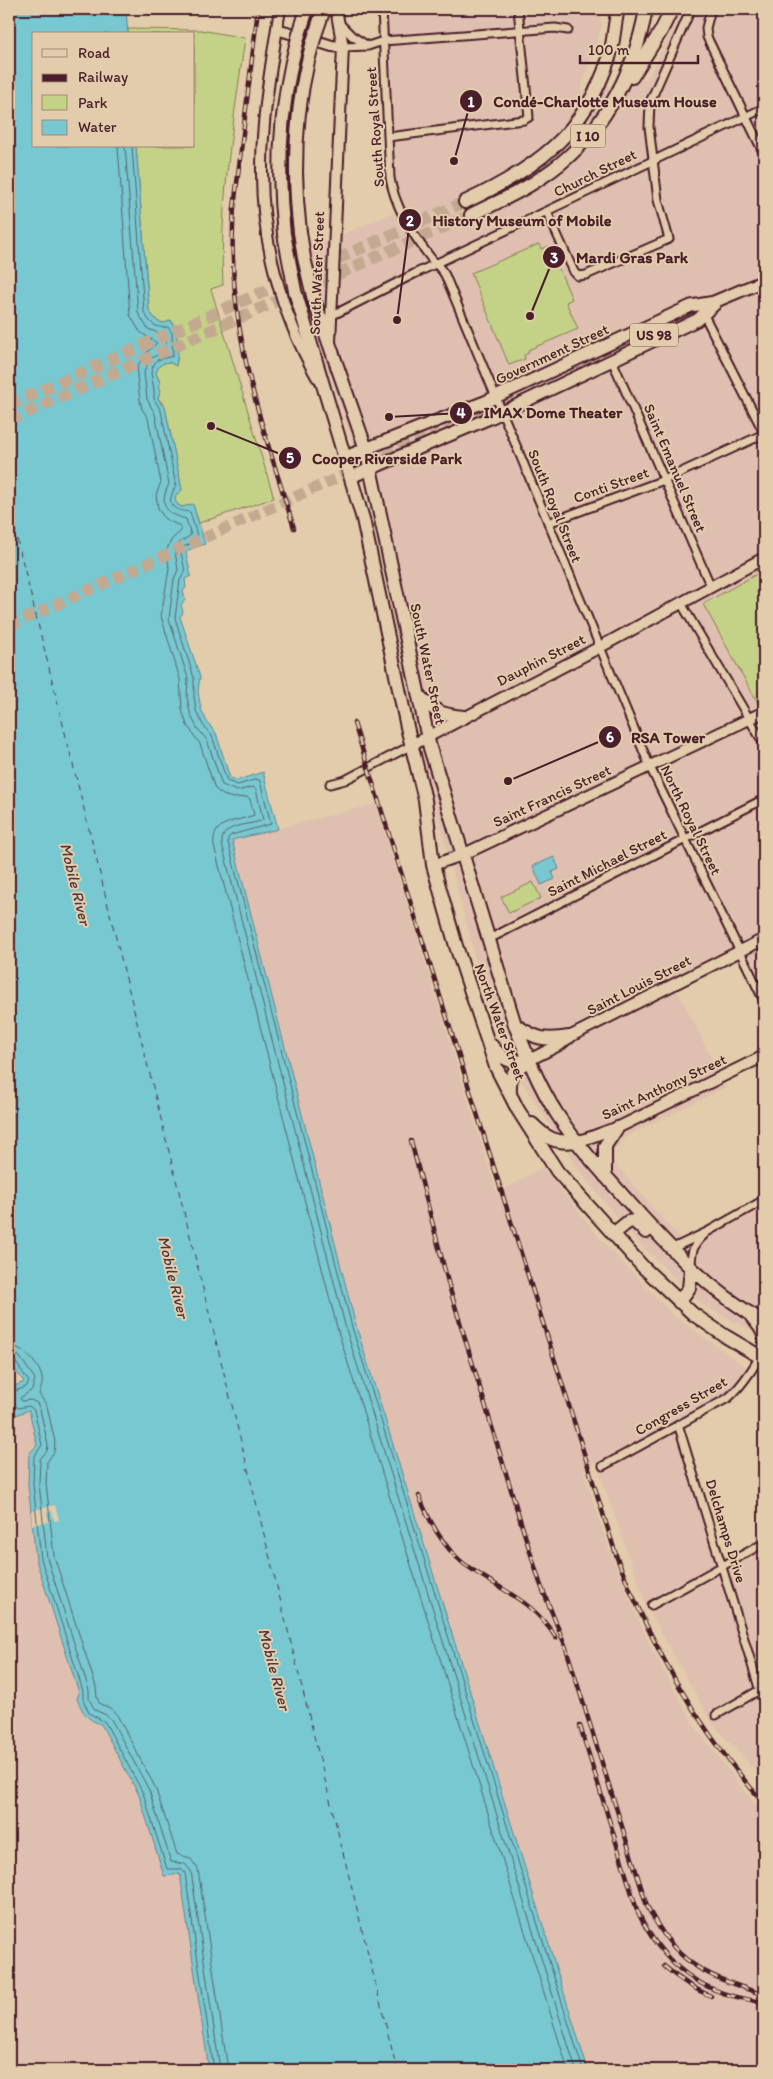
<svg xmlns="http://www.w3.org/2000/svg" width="773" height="2079" font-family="Itim,sans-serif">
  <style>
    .built { fill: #dfbfaf }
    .green { fill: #c3d286; stroke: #867858 }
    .water { fill: #77c8d0; stroke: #65848e }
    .pier { fill: #e2ccab }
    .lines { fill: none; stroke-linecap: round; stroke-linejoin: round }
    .shore { stroke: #5c636d; stroke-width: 1 }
    .ferry { stroke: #513844; stroke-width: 1; stroke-dasharray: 6 5; stroke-linecap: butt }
    .primary-tunnel { stroke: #c4a991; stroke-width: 11; stroke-dasharray: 11 5.5; stroke-linecap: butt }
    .highway-tunnel { stroke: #c4a991; stroke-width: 12; stroke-dasharray: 12 6; stroke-linecap: butt }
    .street-casing { stroke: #4a1f2b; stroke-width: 11 }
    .secondary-casing { stroke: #4a1f2b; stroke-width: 14 }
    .primary-casing { stroke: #4a1f2b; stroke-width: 15 }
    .highway-casing { stroke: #4a1f2b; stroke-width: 16 }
    .street { stroke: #e2ccab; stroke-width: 7 }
    .secondary { stroke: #e2ccab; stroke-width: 10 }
    .primary { stroke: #e2ccab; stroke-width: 11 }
    .highway { stroke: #e2ccab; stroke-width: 12 }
    .rail-casing { stroke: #4a1f2b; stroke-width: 4.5 }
    .rail { stroke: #e2ccab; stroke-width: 2.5; stroke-dasharray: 8; stroke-linecap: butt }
    .highway-bridge-casing { stroke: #4a1f2b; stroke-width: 16; stroke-linecap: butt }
    .highway-bridge { stroke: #e2ccab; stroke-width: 12 }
    .labels { text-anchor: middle; stroke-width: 4; stroke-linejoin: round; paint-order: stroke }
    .shield { fill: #e2ccab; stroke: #785351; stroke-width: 1 }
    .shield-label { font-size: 14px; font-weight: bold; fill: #4a1f2b }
    .street-label { font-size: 15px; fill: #4a1f2b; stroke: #e2ccab }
    .water-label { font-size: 16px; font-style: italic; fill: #513844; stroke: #e2ccab }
    .leader { fill: none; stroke: #4a1f2b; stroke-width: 2 }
    .callout-dot { fill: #4a1f2b; stroke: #e2ccab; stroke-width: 2 }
    .mark-label { font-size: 15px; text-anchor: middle; font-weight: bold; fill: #fff }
    .callout-label { font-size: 16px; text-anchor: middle; font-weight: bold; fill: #4a1f2b; stroke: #e2ccab; stroke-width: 4; stroke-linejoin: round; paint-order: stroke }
  </style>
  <rect width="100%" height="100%" fill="#e2ccab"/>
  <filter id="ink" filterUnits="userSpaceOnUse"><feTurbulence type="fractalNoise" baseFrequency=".02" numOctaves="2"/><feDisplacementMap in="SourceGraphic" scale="10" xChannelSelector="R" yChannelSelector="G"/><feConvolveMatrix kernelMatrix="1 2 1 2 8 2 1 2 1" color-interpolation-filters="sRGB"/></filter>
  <g filter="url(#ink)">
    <path class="built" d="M386,9H597L602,25L580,91L647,79L683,9H764V1012L737,958L676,988L726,1087L627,1136L614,1151V1163L680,1239L764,1195V1337L703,1305L633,1237L582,1174L520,1079L485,994L423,760L387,580L359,461L321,351L294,255L403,209L395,189Z
      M376,804L497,1194L543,1167L601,1240L674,1316L746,1367L736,1387L680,1418L725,1560L764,1539V1780L712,1723L647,1607L596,1463L583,1470L611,1555L650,1646L694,1725L746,1793L764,1814V2070H602L587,2067L356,1326L232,840Z
      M9,1402L13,1412L29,1410L33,1426L37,1446L28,1484L36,1560L79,1693L77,1699L85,1717L92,1722L101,1724L139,1795L164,1876L180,1874L209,2070H9Z"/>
    <path class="green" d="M128,29L201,30L245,38C234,120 219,202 223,285L211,289L274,498L199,523L193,505L182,507C176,505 174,500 176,495L182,490L165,407L158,398L160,383L156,373C159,363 167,359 176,366C179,350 179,335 171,320L165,323L158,322L149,311L136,146H194V34H128Z
      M539,244L541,249L549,246L572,299L566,302L578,329L528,350L529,353L524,355L525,359L509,365L471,273Z
      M764,570V700L759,705L703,604Z
      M533,882L541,898L509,913L501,897Z"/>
    <path class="water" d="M9,9H126L128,34H34V146H136L149,311L158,322L165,323L171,320C179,335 179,350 176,366C167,359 159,363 156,373L160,383L158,386L161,389L158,398L161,404L165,407L182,490L176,495C174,500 176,505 182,507L193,504L205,544L188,550L186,553L191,576L185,579L186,588L183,591L185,600L181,605L183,612L180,617L200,677L198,692L201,709L207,722L216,733L230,778L238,780L263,772L278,829L232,840L356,1326L587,2067L602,2070H209L180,1874L164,1876L139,1795L101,1724C86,1720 83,1712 77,1699L79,1693L36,1560L28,1484L29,1454L37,1445L29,1410L16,1415L9,1402V1388L24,1382L9,1361Z
      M554,857L559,869L552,872L555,879L541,885L533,866Z"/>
    <path class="pier" d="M55,1505L59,1520L54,1521L52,1511L47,1513L49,1522L32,1525L31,1511Z"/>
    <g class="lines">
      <path class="shore" d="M118,146L130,315L140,332L157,343L145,354L138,365L137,376L140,400L142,409L148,418L161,482L156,495L158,508L165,519L180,526L181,531L172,539L167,549L169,569L161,616L180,679L182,710L187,725L200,744L215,789L223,795L233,798L248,797L250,799L254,815C237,822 211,820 214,846L338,1331L568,2070
        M125,146L138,313L148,329L166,336V350L150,359L144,372L147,399L155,414L169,484C159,504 164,513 186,519L191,535L179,543L175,551L178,570L174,579L169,619L188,678L187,697L190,713L197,728L207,740L222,785L237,791L253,787L256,789L263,820C250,826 220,823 222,844L346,1329L576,2070
        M132,146L144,312C150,323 155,329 168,327L172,333L173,356L157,360L153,366L151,373L154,390V399L161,411L176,486C165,504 171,510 190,512L198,539L197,542L185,546L181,552L185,572L180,580L175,618L194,678V696L196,711L203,725L212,736L227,781L238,785L257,779L260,781L271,824L231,835L228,838V842L352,1327L583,2070
        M9,1345C22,1346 40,1365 42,1378C43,1384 41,1389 39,1394L47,1406L55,1442L54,1452L47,1462L46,1483L54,1556L96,1687L97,1698L100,1704L110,1708L117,1715L155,1787L177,1854L190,1858L198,1869L228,2070
        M9,1353L19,1356L35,1379L32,1390L20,1398L22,1401L31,1400L37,1403L40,1409L48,1445L47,1451L40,1459L39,1483L47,1558L89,1690V1699L95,1710L106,1715L111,1719L149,1790L171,1862L185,1864L191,1871L220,2070
        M9,1359L15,1361L29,1382L26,1387L9,1393
        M9,1402L13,1403L18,1408L29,1406L34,1410L42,1445L34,1457L33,1484L41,1559L83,1691V1699L89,1713L105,1722L143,1793L167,1869H181L185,1873L214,2070"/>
      <path class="ferry" d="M9,507L397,2070"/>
      <path class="primary-tunnel" d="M9,626L512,399"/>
      <path class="highway-tunnel" d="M9,405L465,202
        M9,420L471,215"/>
      <defs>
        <path id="street" d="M382,9L390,178C395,207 412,234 430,257C434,263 441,268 445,275L650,767L764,1001
          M711,9L706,28L707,37L764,154
          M339,23L352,36L368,46
          M343,47L368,46L383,41L555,28L568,30
          M388,137L524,120L529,117L518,9
          M547,212L574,272L578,276L586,275L669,239L658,200L649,127L650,102L691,9
          M702,311L764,433
          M331,316L414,274L764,108
          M612,360L711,587
          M548,523L664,480L764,434
          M681,603L764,744
          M330,784L345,780L412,745
          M489,939L764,799
          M671,1249L707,1232L764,1200
          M691,1268C691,1251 693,1245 705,1234
          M678,1424L764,1704
          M603,1466L728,1398C739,1389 764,1357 763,1343C763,1332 754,1324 748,1316
          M652,1605L764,1543
          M716,1715L763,1688"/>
        <path id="secondary" d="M280,9C272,61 262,114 262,167C261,240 281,314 317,377
          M277,29L332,46L343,47
          M330,342L343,47L336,9
          M412,745L600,647L764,558
          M433,865L462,855L764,712
          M529,1060L561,1044L569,1037L764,939
          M576,1141C591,1139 603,1131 617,1128L764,1056"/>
        <path id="primary" d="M709,304L764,281
          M345,457L487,401L691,306L715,302
          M351,477L492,417L697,320L715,304"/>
        <path id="highway" d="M632,77L661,31L672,9
          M465,202C535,169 584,135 609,58C614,42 614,25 618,9
          M471,215C495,203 520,193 542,177C600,139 634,76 646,9
          M300,232L304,258L314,300L366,449L430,748L515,1025C527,1056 539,1086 557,1114C577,1145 602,1172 626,1199C670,1248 706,1289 764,1322
          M284,234L295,291L363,519L407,727L425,800L433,865L456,946L496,1067L518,1110L557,1171L643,1267L693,1314L725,1336L764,1359
          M419,696C435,712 441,715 464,717
          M515,1025C536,1039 544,1041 569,1037
          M491,1045C503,1060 511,1064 529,1060
          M510,1093C509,1076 513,1071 527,1061
          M532,1124C546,1138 556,1144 576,1141
          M605,1176V1146L617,1128
          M613,1234L628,1222L634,1221L646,1232
          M679,1302L689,1288L691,1270"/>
      </defs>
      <use href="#street" class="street-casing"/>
      <use href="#secondary" class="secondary-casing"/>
      <use href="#primary" class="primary-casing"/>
      <use href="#highway" class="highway-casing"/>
      <use href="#street" class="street"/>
      <use href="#secondary" class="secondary"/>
      <use href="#primary" class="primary"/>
      <use href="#highway" class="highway"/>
      <defs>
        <path id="rail" d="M258,9L234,208C225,325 260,418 294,528
          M354,723L617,1558C652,1647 700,1732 764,1803
          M411,1141L449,1286L522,1526L540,1583L565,1645L647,1906C679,1967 702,1973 764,1995
          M419,1496C429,1520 442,1546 463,1563C497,1589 533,1599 556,1638
          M580,1726L637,1910C663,1967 703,1995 764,2002
          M664,1966C679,1979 693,1989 711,1996"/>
      </defs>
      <use href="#rail" class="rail-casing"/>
      <use href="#rail" class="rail"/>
      <defs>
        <path id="highway-bridge" d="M300,232C291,157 297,80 324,9
          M284,234C275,158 282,81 307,9"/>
      </defs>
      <use href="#highway-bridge" class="highway-bridge-casing"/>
      <use href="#highway-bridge" class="highway-bridge"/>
    </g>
  </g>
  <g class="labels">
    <g class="shield">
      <rect x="570.5" y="124.5" width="35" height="23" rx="4"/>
      <rect x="630" y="323.5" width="48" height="23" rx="4"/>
    </g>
    <g class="shield-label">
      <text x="588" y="141">I 10</text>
      <text x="654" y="340">US 98</text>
    </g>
    <g class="street-label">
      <text transform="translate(375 127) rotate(-94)" y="5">South Royal Street</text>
      <text transform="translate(595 173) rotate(-26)" y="5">Church Street</text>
      <text transform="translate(317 273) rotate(-88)" y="5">South Water Street</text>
      <text transform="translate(552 354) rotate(-25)" y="5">Government Street</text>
      <text transform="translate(675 468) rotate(67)" y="5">Saint Emanuel Street</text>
      <text transform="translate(611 485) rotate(-20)" y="5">Conti Street</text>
      <text transform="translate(555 506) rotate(68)" y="5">South Royal Street</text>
      <text transform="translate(541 660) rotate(-27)" y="5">Dauphin Street</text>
      <text transform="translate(428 664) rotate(78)" y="5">South Water Street</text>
      <text transform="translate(552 796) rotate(-25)" y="5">Saint Francis Street</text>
      <text transform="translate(691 820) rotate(64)" y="5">North Royal Street</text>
      <text transform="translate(607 863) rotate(-27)" y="5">Saint Michael Street</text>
      <text transform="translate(639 985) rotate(-27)" y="5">Saint Louis Street</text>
      <text transform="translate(500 1022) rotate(70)" y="5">North Water Street</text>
      <text transform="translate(664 1087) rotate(-25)" y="5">Saint Anthony Street</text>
      <text transform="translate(681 1406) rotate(-30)" y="5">Congress Street</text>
      <text transform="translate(726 1531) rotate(73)" y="5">Delchamps Drive</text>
    </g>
    <g class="water-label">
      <text transform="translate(76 884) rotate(76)" y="6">Mobile River</text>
      <text transform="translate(174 1277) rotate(76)" y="6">Mobile River</text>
      <text transform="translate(275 1669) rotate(75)" y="6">Mobile River</text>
    </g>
  </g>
  <path class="leader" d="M454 161L471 101M397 320L410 220M530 316L554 257M389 417L461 413M211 426L290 458M508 781L610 737"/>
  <g class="callout-dot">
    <circle cx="454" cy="161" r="5"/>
    <circle cx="397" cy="320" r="5"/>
    <circle cx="530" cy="316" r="5"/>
    <circle cx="389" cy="417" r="5"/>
    <circle cx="211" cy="426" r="5"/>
    <circle cx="508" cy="781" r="5"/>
    <circle cx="471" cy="101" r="12"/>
    <circle cx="410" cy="220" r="12"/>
    <circle cx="554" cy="257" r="12"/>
    <circle cx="461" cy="413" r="12"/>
    <circle cx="290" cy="458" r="12"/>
    <circle cx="610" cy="737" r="12"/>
  </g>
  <g class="mark-label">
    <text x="471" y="107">1</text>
    <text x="410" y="226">2</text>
    <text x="554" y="263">3</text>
    <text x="461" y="418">4</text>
    <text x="290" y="463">5</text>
    <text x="610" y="742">6</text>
  </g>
  <g class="callout-label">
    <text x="605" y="107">Condé-Charlotte Museum House</text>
    <text x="522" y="226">History Museum of Mobile</text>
    <text x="632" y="263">Mardi Gras Park</text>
    <text x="553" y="418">IMAX Dome Theater</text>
    <text x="387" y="464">Cooper Riverside Park</text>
    <text x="668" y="743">RSA Tower</text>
  </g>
  <rect width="773" height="2079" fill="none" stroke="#e2ccab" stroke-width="30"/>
  <rect x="15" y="15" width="743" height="2049" fill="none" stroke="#4a1f2b" stroke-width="2" filter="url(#ink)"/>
  <rect x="32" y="32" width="162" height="115" fill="#e2ccab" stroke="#a58778"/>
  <rect x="42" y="49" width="25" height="8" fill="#e2ccab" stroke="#a58778"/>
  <text x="78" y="58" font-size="15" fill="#4a1f2b">Road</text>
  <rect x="42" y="74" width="25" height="8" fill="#4a1f2b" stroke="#a58778"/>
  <text x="78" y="82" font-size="15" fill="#4a1f2b">Railway</text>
  <rect x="42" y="95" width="25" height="15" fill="#c3d286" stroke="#a58778"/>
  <text x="78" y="108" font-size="15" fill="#4a1f2b">Park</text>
  <rect x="42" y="120" width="25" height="15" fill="#77c8d0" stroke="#a58778"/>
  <text x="78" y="132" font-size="15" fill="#4a1f2b">Water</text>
  <path d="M580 55v8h118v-8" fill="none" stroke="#4a1f2b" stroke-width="2.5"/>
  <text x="588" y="55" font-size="15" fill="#4a1f2b" stroke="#e2ccab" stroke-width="4" paint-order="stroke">100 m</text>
</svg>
